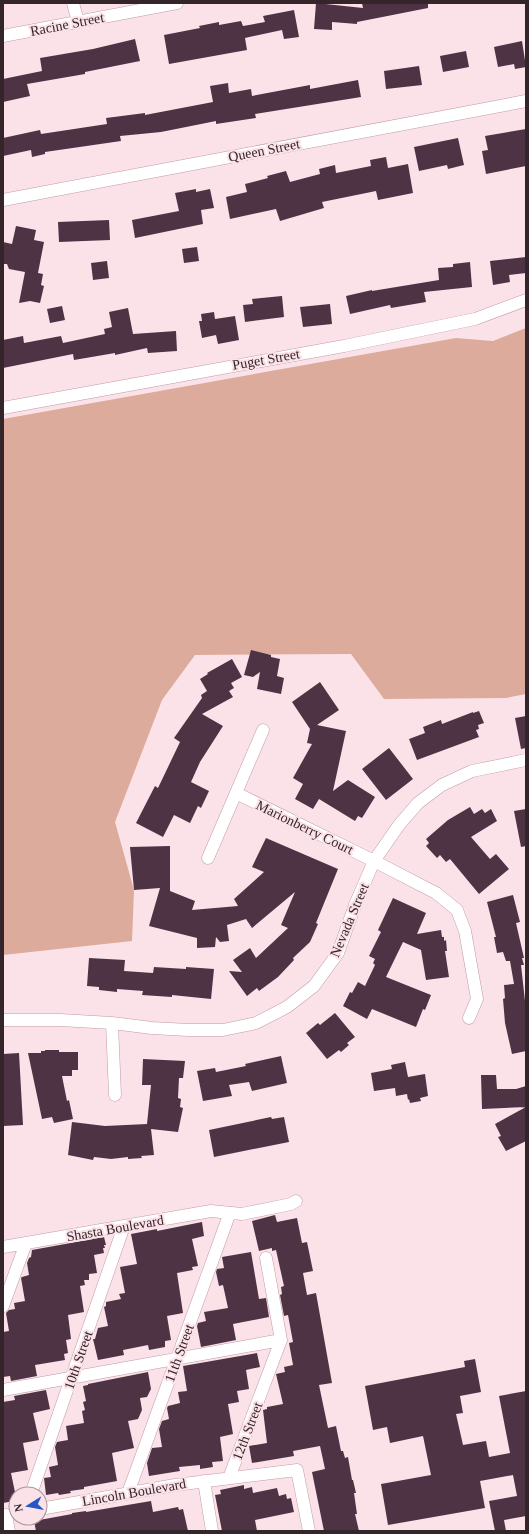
<svg xmlns="http://www.w3.org/2000/svg" width="529" height="1534" font-family="'Times New Roman',serif">
  <style>
    .forest { fill: #ddab9c }
    .building { fill: #4e3345 }
    .lines { fill: none; stroke-linecap: round; stroke-linejoin: round }
    .minor-casing { stroke: #c19ba6; stroke-width: 13 }
    .minor { stroke: #fff; stroke-width: 12 }
    .labels { text-anchor: middle; stroke-width: 4; stroke-linejoin: round; paint-order: stroke }
    .street-label { font-size: 14px; fill: #34252a; stroke: #fbe2e9 }
  </style>
  <rect width="100%" height="100%" fill="#fbe2e9"/>
  <path class="forest" d="M526,328V694L506,698L384,699L351,654L195,655L162,700L115,822L134,890L132,941L3,955V419L456,338L493,341Z"/>
  <path class="building" d="M316,3L363,8L362,3H428V8L357,22V24L332,22V30L314,29Z
    M294,10L299,37L284,39L282,30L245,38L247,50L169,64L164,35L200,28L199,26L219,22V25L241,21L243,26L265,22L263,16Z
    M135,39L140,61L85,72V74L27,84L30,96L3,102V79L42,71L40,58L93,49Z
    M522,41L526,67L515,69L514,64L498,67L494,47Z
    M466,51L469,67L443,72L440,56Z
    M419,66L422,85L386,89L384,71Z
    M358,80L361,97L255,114L256,118L216,124V121L161,132L120,136L121,141L45,152V154L32,157L31,150L3,156V138L40,130L41,134L107,124L106,118L145,113V115L213,102L210,86L228,83L229,93L251,89L252,96L310,85V89Z
    M526,129V166L486,174L482,151L488,150L485,136Z
    M458,138L464,165L448,169L447,165L419,171L414,147Z
    M386,157L388,168L408,164L413,193L378,200L376,191L322,202L324,208L280,221L276,209L230,219L226,197L247,192L245,184L268,178L267,176L286,171L290,182L320,174L319,169L335,165L336,173L371,166L370,160Z
    M196,189V192L210,189L214,208L201,210L203,224L135,238L132,220L179,211L175,193Z
    M109,220L110,240L59,242L58,222Z
    M16,226L36,230L34,240L44,242L38,273L43,274L41,285L44,286L40,303L30,301L19,303L25,272L9,269L7,264H3V242L12,244Z
    M197,247L199,261L184,263L182,249Z
    M526,257V273L509,275L510,282L493,285L490,261Z
    M107,261L109,278L93,280L91,263Z
    M470,262L472,287L424,292L426,302L391,308L390,305L350,314L346,296L372,290V291L439,280L438,268L453,267V264Z
    M282,296L284,317L245,322L243,305L253,304L252,299Z
    M330,304L332,324L303,327L300,307Z
    M62,306L65,320L50,323L47,309Z
    M128,308L133,334L176,331L177,351L148,353L147,348L115,355V353L74,360L73,354L3,368V340L23,336L24,343L61,336L63,343L105,334L104,329L112,327L109,312Z
    M214,312L215,319L235,316L239,340L218,344L216,335L202,338L199,321H202L201,314Z
    M251,650L271,655V657L280,659L277,676L284,678L281,694L257,689L260,672L253,677L244,675Z
    M232,659L242,677L231,683L234,688L229,691L233,697L202,714L223,726L200,762L191,782L209,791L201,808L198,806L190,823L174,815L163,837L136,823L155,786L158,788L180,742L174,738L202,698L201,695L207,691L200,679L208,674L207,673Z
    M320,682L339,710L317,725L346,731L333,791L348,780L375,797L362,818L358,816L355,821L319,799L313,809L295,799L303,784L293,778L312,744L307,743L310,729L292,702Z
    M479,711L484,723L478,725L479,729L476,730L479,737L417,760L409,739L425,733L423,727L441,720L442,724L473,712V713Z
    M526,716V748L521,749L515,718Z
    M389,748L413,779L386,800L362,769Z
    M470,807L474,814L482,809L485,813L491,809L497,821L471,837L490,859L496,854L509,869L479,894L450,859L446,862L440,855L437,858L426,846L429,843L426,839L448,820Z
    M526,809V846L521,847L514,811Z
    M266,838L338,869L316,923L318,924L310,942L293,958L294,960L278,977L259,991L257,988L247,996L229,971L242,972L233,960L250,948L256,958L288,928L281,925L295,892L252,928L246,919L227,925L229,941L220,942L216,937L215,947L197,948V938L149,926L160,888L134,890L130,847L170,846V891L195,901L192,910L238,906L234,899L264,872L252,867Z
    M513,895L520,922L516,923L524,958H522L524,965H521L525,1001H526V1051L512,1054L505,1023L503,999L505,998L504,985L514,984L510,961H506L503,952L497,953L494,937H496L487,902Z
    M393,898L426,913L417,934L441,930L442,937H444V941L446,940L447,951H445L449,977L426,980L421,950L403,942L386,977L431,995L425,1010L423,1009L416,1027L372,1009L367,1019L343,1006L350,992L352,993L358,982L365,986L375,965L373,963L375,959L369,956L381,932L378,930Z
    M89,958L125,960L124,971L153,973L154,967L186,969V967L214,969L211,999L172,995V997L142,995L143,991L117,989V992L99,990V987L87,986Z
    M335,1013L355,1037L347,1043L349,1045L341,1052L339,1050L327,1059L306,1033L318,1023L320,1025Z
    M45,1050H59V1052H78V1070H72V1076H62L67,1101L69,1100L73,1119L54,1123L52,1117L42,1119L28,1053H41V1051H45Z
    M19,1053L23,1125L3,1126V1054Z
    M281,1056L287,1083L252,1091L249,1082L229,1085L232,1096L203,1101L197,1071L215,1068L216,1072L246,1066L245,1064Z
    M143,1059L185,1061L183,1078H179L178,1098L181,1099L180,1107L183,1108L178,1132L151,1129L154,1155L141,1156L142,1158L128,1159V1157L111,1159L94,1157L93,1160L68,1155L72,1122L105,1126L147,1124L151,1085H142Z
    M405,1062L408,1077L425,1074L428,1096L420,1098L421,1101L410,1103L409,1099L408,1100L407,1094L396,1096L395,1088L374,1091L371,1073L392,1069L391,1065Z
    M481,1075H496L497,1089H516L526,1086V1141L506,1151L498,1137L501,1136L495,1124L526,1107L482,1109Z
    M271,1117L272,1119L284,1117L289,1142L214,1157L209,1130Z
    M275,1215L277,1222L297,1218L302,1243L307,1242L313,1271L303,1273L307,1295L316,1293L332,1383L319,1385L328,1428L336,1426L341,1451H343L345,1458L348,1457L352,1480H353L356,1493H354L357,1514H355L359,1531H324L312,1472L325,1469L320,1446L293,1451L294,1456L252,1463L249,1446L267,1443L263,1410L267,1409V1407L283,1404L276,1374L285,1372L284,1367L293,1365L289,1343L293,1342L288,1315L284,1316L280,1295L282,1294L281,1287L284,1286L276,1250L272,1251V1248L259,1251L252,1221Z
    M202,1222L204,1236L192,1239L198,1266L192,1267L193,1270L177,1273L183,1313L167,1316L171,1340L165,1341V1347L149,1350L148,1345L123,1350L124,1355L98,1360L93,1339H95L98,1328L108,1326L104,1307L106,1306V1302L121,1299L119,1294L125,1293L120,1267L137,1264L131,1234L157,1229V1231Z
    M104,1237L106,1245H104L105,1248H103L104,1253L94,1255L97,1273L89,1274V1280H84L85,1285L80,1286L84,1312L68,1315L71,1339L66,1340L68,1353L64,1354L65,1360L35,1365L37,1376L11,1381L10,1376L3,1377V1332L9,1331L6,1313L9,1310L15,1309L14,1303L25,1301L21,1278L22,1277L29,1275L27,1263L29,1258L31,1257L32,1250Z
    M251,1252L259,1299L266,1298L269,1317L233,1324L236,1340L201,1347L197,1326L198,1323L206,1321L204,1312L228,1308L223,1285L219,1286L216,1272L217,1269L224,1268L222,1257Z
    M257,1353L260,1367L246,1370L249,1389L237,1391L239,1402L228,1404L233,1434L220,1437L223,1461L212,1462L213,1467L200,1469V1465L179,1467L180,1471L149,1476L147,1463L152,1448L162,1447L159,1429L162,1421L169,1419L167,1408L168,1406L180,1403L178,1392L187,1391L183,1366Z
    M475,1359L481,1392L460,1396L463,1413L456,1414L463,1445L486,1441L489,1457L510,1453L499,1396L526,1391V1516L504,1520L506,1531H495L489,1501L517,1496L513,1475L480,1481L485,1508L388,1525L381,1484L431,1475L423,1436L390,1443L387,1427L373,1430L365,1386L465,1367L464,1361Z
    M148,1372L151,1389L147,1397L140,1398L142,1410L138,1419L128,1421L134,1448L112,1453L117,1481L84,1487V1489L70,1491L71,1493L59,1495L58,1493L46,1495L44,1478L51,1477L49,1467L58,1465L55,1447L57,1442L68,1440L66,1426L84,1423L82,1411L85,1410L83,1402L86,1401L83,1386L88,1385V1384Z
    M46,1390L50,1409L33,1413L39,1440L23,1443L28,1470L11,1473L16,1497H13L14,1501L3,1503V1402L15,1400L14,1396Z
    M244,1485V1489L252,1487L253,1493L277,1488L279,1496L286,1494L287,1499L291,1498L294,1512L255,1520L257,1531H222L215,1495L221,1494L220,1490Z
    M151,1501L153,1512L178,1507L179,1510L183,1509L188,1531H36L34,1521L72,1514V1513L86,1511V1512Z"/>
  <g class="lines">
    <defs>
      <path id="minor" d="M73,3L78,22
        M3,36L177,3
        M3,200L526,101
        M3,408L344,346L475,319L526,300
        M236,793L374,861L436,893L457,910L465,931L477,999L469,1018
        M208,858L263,730
        M3,1020H60L112,1023L152,1028L188,1030H223L256,1023L287,1007L314,986L338,953L355,905L374,861L399,825L418,803L442,785L472,771L526,760
        M112,1023L115,1095
        M3,1247L211,1211L242,1214L291,1204L296,1201
        M3,1306L26,1243
        M3,1390L281,1340
        M229,1478L281,1340L266,1258
        M204,1481L212,1531
        M128,1493L228,1218L226,1213
        M31,1494L124,1226
        M40,1509L175,1485L297,1470L309,1531
        M6,1515L9,1531"/>
    </defs>
    <use href="#minor" class="minor-casing"/>
    <use href="#minor" class="minor"/>
  </g>
  <g class="labels">
    <g class="street-label">
      <text transform="translate(67 24) rotate(-11)" y="5">Racine Street</text>
      <text transform="translate(264 150) rotate(-11)" y="5">Queen Street</text>
      <text transform="translate(266 359) rotate(-10)" y="5">Puget Street</text>
      <text transform="translate(305 827) rotate(26)" y="5">Marionberry Court</text>
      <text transform="translate(349 920) rotate(-67)" y="5">Nevada Street</text>
      <text transform="translate(115 1228) rotate(-10)" y="5">Shasta Boulevard</text>
      <text transform="translate(179 1353) rotate(-70)" y="5">11th Street</text>
      <text transform="translate(78 1360) rotate(-71)" y="5">10th Street</text>
      <text transform="translate(247 1431) rotate(-69)" y="5">12th Street</text>
      <text transform="translate(134 1492) rotate(-10)" y="5">Lincoln Boulevard</text>
    </g>
  </g>
  <rect width="529" height="1534" fill="none" stroke="#34252a" stroke-width="8"/>
  <g transform="translate(28 1506) rotate(259)"><circle r="19" fill="#fbe2e9" stroke="#ab969d"/>
  <path d="M0-3L7 15L0 10L-7 15Z" fill="#2257c5"/>
  <text y="-6" font-size="11" font-weight="bold" text-anchor="middle" fill="#34252a">N</text>
  </g>
</svg>
